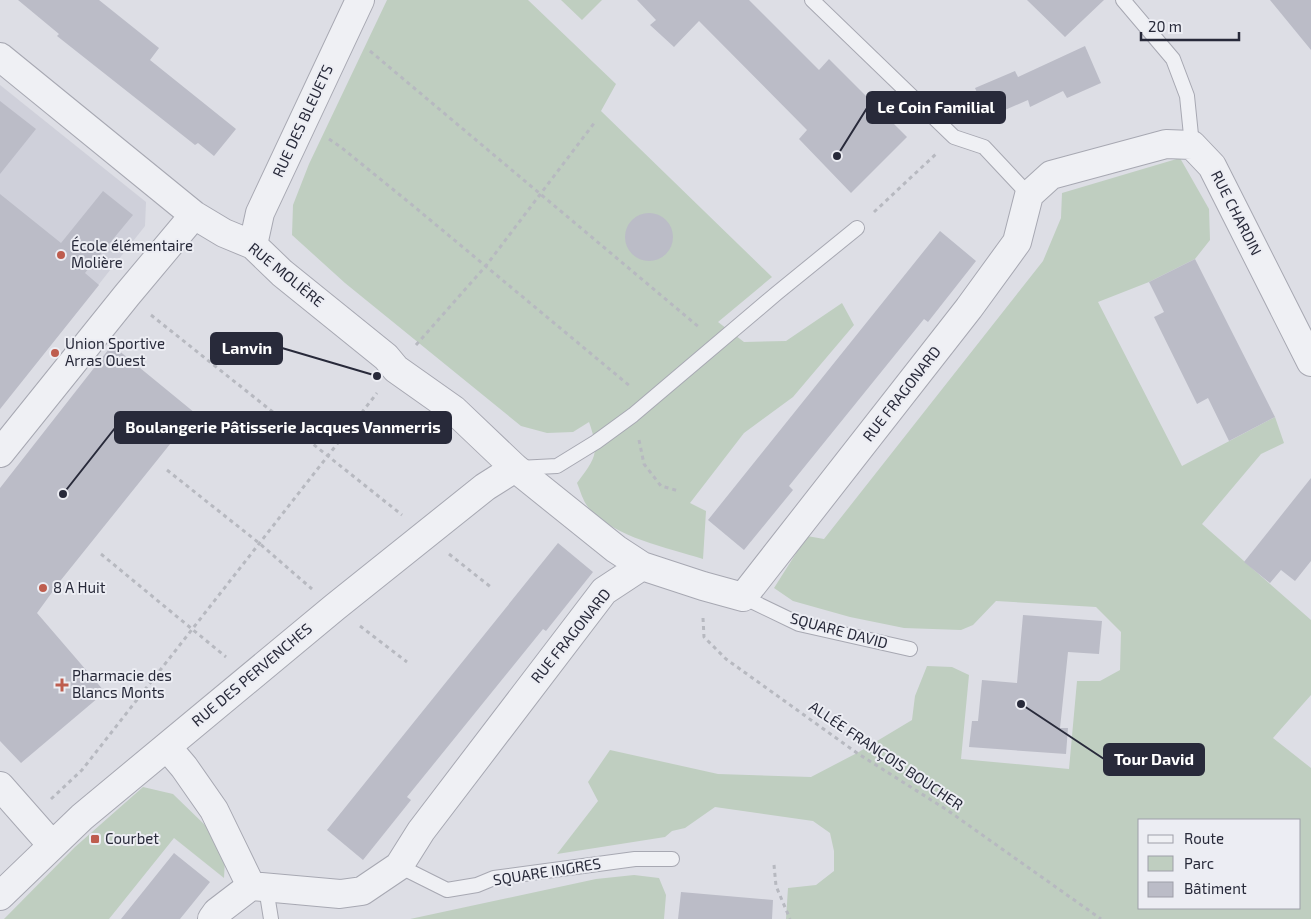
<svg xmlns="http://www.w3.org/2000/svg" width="1311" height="919" font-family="'Exo 2',sans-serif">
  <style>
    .built { fill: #cfd0da }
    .green { fill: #bfcec0; fill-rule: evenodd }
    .building { fill: #bbbcc7 }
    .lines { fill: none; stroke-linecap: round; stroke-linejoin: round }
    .lane-casing { stroke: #a7a8b2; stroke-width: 16 }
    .street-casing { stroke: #a7a8b2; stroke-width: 30 }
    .path { stroke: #b7b9c0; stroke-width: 3; stroke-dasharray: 4 4; stroke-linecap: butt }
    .lane { stroke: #eff0f4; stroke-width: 14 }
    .street { stroke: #eff0f4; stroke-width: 28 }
    .poi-dot { fill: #be5d4e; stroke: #ecedf3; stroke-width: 2 }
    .labels { text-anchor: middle; stroke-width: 4; stroke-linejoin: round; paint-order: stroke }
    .street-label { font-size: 15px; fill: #282a3a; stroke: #ecedf3 }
    .poi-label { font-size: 15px; fill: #282a3a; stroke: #ecedf3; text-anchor: start }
    .leader { fill: none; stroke: #282a3a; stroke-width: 2 }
    .callout-dot { fill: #282a3a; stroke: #ecedf3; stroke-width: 2 }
    .callout { fill: #282a3a; stroke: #282a3a; stroke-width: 2 }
    .callout-label { font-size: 16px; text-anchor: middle; font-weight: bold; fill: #fff }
  </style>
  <rect width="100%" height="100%" fill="#dddee5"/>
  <path class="built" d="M0,85L146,202L145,226L0,409Z"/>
  <path class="green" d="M387,0H528L616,84L601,111L772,277L718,322L744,342L786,341L842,303L854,325L793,397L744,433L690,503L706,511L703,559C666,547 614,538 588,507C583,501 580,490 577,483C596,457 600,453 589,422L573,432L547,433L521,426L345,283L292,235L293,205L309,164Z
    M561,0H602L582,20Z
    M1180,158L1209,209L1210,240L1195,259L1149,282L1098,302L1182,466L1275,417L1284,443L1261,454L1202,524L1311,620V695L1273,738L1311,768V919H786L788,888L816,885L834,871V851L830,833L813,821L715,807L685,828L672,831L665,837L557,854L598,801L588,782L610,750L718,774L811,777L857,753L912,720L915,696L927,666L952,667L969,675L961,759L1069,769L1077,681H1100L1120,670L1121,632L1096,607L996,601L973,625L961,630L904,628L850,617L793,601L774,588L807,536L824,539L1043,261L1061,218L1062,193ZM1140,820H1300V908H1140Z
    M143,787L173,794L207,827L225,859L224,878L174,838L109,919H4L75,847Z
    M634,875L659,878L666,895L664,919H410L596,879Z"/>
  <path class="building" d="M18,0H99L159,48L150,60L236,129L214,156L198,143L195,145L57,36L59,34Z
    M637,0H749L819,70L829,59L907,137L851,193L799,139L807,130L699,21L674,47L650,25L656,20Z
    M1027,0H1104L1065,37Z
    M1270,0H1311V50Z
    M1085,46L1101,83L1067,98L1063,91L1030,107L1028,100L973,124L963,102L978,95L975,88L1015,71L1018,77Z
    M0,101L36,129L0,174Z
    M103,191L133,215L85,273L99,285L0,409V194L61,243Z
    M625 237a24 24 0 1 1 48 0a24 24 0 1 1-48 0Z
    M940,231L976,261L928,322L924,319L789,486L793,490L744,550L708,520Z
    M1195,259L1275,417L1229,441L1208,398L1197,404L1154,317L1164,312L1149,282Z
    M112,345L195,413L61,580L37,613L105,692L21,763L0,741V488Z
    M1311,478V561L1295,581L1281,570L1270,583L1244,562Z
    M558,543L593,572L546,631L543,629L407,797L411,800L363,860L327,830Z
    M1023,615L1102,621L1099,654L1068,652L1060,728H1068L1066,754L969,747L972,721H978L982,680L1017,683Z
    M174,853L210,882L180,919H121Z
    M681,892L773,900L772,919H678Z"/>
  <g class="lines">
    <defs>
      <path id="lane" d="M812,0L954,137L984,147L1029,195
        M1123,0L1173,59L1187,96L1192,145
        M518,468L557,466L596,442L633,415L777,293L857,228
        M743,597L799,624L910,649
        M399,866L447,890L477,885L494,878L635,859H672
        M266,888L271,919"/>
      <path id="street" d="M0,57L194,215L224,233L253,245L282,273L386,357L396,369L454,410L515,468L616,549L642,566L703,586L743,597L969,308L1017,242L1029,195L1051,175L1166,144L1192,145L1212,166L1311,362
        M253,245L260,213L360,0
        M0,453L127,295L194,215
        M167,747L184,767L214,810L251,886
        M0,786L52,845
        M0,896L82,817L335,607L485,487L515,468
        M212,919L217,912L251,886L340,894L362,891L399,866L421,831L604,591L642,566"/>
    </defs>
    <use href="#lane" class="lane-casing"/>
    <use href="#street" class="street-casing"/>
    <path class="path" d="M370,51L700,328
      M329,139L342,148L411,204L631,387
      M874,212L937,153
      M151,315L402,515
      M416,345L485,267L595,122
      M639,440L644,464L661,486L679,491
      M167,470L259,543L312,589
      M101,554L226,657
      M449,554L492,588
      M703,618L704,637L726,659L857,753L947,810L1101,919
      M360,626L407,662
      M51,799L82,770L377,393
      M774,865L776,886L790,919"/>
    <use href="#lane" class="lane"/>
    <use href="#street" class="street"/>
  </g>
  <g class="poi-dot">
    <circle cx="61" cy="255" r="5"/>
    <circle cx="55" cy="353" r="5"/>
    <circle cx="43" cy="588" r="5"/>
    <path d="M59.5 677.5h5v5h5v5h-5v5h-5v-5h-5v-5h5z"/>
    <rect x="90" y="834" width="10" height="10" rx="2.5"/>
  </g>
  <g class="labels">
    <g class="street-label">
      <text transform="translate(303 121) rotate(-65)" y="5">RUE DES BLEUETS</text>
      <text transform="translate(1236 213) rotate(63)" y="5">RUE CHARDIN</text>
      <text transform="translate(286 275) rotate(39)" y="5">RUE MOLIÈRE</text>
      <text transform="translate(902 394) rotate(-52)" y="5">RUE FRAGONARD</text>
      <text transform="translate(839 631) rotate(15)" y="5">SQUARE DAVID</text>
      <text transform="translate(571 636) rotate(-51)" y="5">RUE FRAGONARD</text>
      <text transform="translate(252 675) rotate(-40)" y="5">RUE DES PERVENCHES</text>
      <text transform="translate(886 756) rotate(34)" y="5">ALLÉE FRANÇOIS BOUCHER</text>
      <text transform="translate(547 872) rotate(-9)" y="5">SQUARE INGRES</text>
    </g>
    <g class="poi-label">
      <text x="71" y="251">École élémentaire<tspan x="71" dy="17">Molière</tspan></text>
      <text x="65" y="349">Union Sportive<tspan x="65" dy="17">Arras Ouest</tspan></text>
      <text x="53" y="593">8 A Huit</text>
      <text x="72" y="681">Pharmacie des<tspan x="72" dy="17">Blancs Monts</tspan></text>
      <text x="105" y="844">Courbet</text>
    </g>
  </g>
  <path class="leader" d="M837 156L867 108M377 376L282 348M63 494L115 428M1021 704L1104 759"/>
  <g class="callout-dot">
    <circle cx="837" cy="156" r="5"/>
    <circle cx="377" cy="376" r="5"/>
    <circle cx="63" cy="494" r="5"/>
    <circle cx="1021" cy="704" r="5"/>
  </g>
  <g class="callout">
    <rect x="867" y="92" width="138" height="31" rx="5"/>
    <rect x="211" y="333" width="71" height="31" rx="5"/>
    <rect x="115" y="412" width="336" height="31" rx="5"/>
    <rect x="1104" y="744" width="100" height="31" rx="5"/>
  </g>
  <g class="callout-label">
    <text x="936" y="113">Le Coin Familial</text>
    <text x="247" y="354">Lanvin</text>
    <text x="283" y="433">Boulangerie Pâtisserie Jacques Vanmerris</text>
    <text x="1154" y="765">Tour David</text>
  </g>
  <rect x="1138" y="819" width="162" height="90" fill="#ecedf3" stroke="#9e9fa9"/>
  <rect x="1148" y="835" width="25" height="8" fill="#eff0f4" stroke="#9e9fa9"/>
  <text x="1184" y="844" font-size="15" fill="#282a3a">Route</text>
  <rect x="1148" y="856" width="25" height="15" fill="#bfcec0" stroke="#9e9fa9"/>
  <text x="1184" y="869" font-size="15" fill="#282a3a">Parc</text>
  <rect x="1148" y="882" width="25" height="15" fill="#bbbcc7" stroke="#9e9fa9"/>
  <text x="1184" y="894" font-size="15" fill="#282a3a">Bâtiment</text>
  <path d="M1141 32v8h98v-8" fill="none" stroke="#282a3a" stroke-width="2.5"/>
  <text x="1148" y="32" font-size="15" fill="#282a3a" stroke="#ecedf3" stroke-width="4" paint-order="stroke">20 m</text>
</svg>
